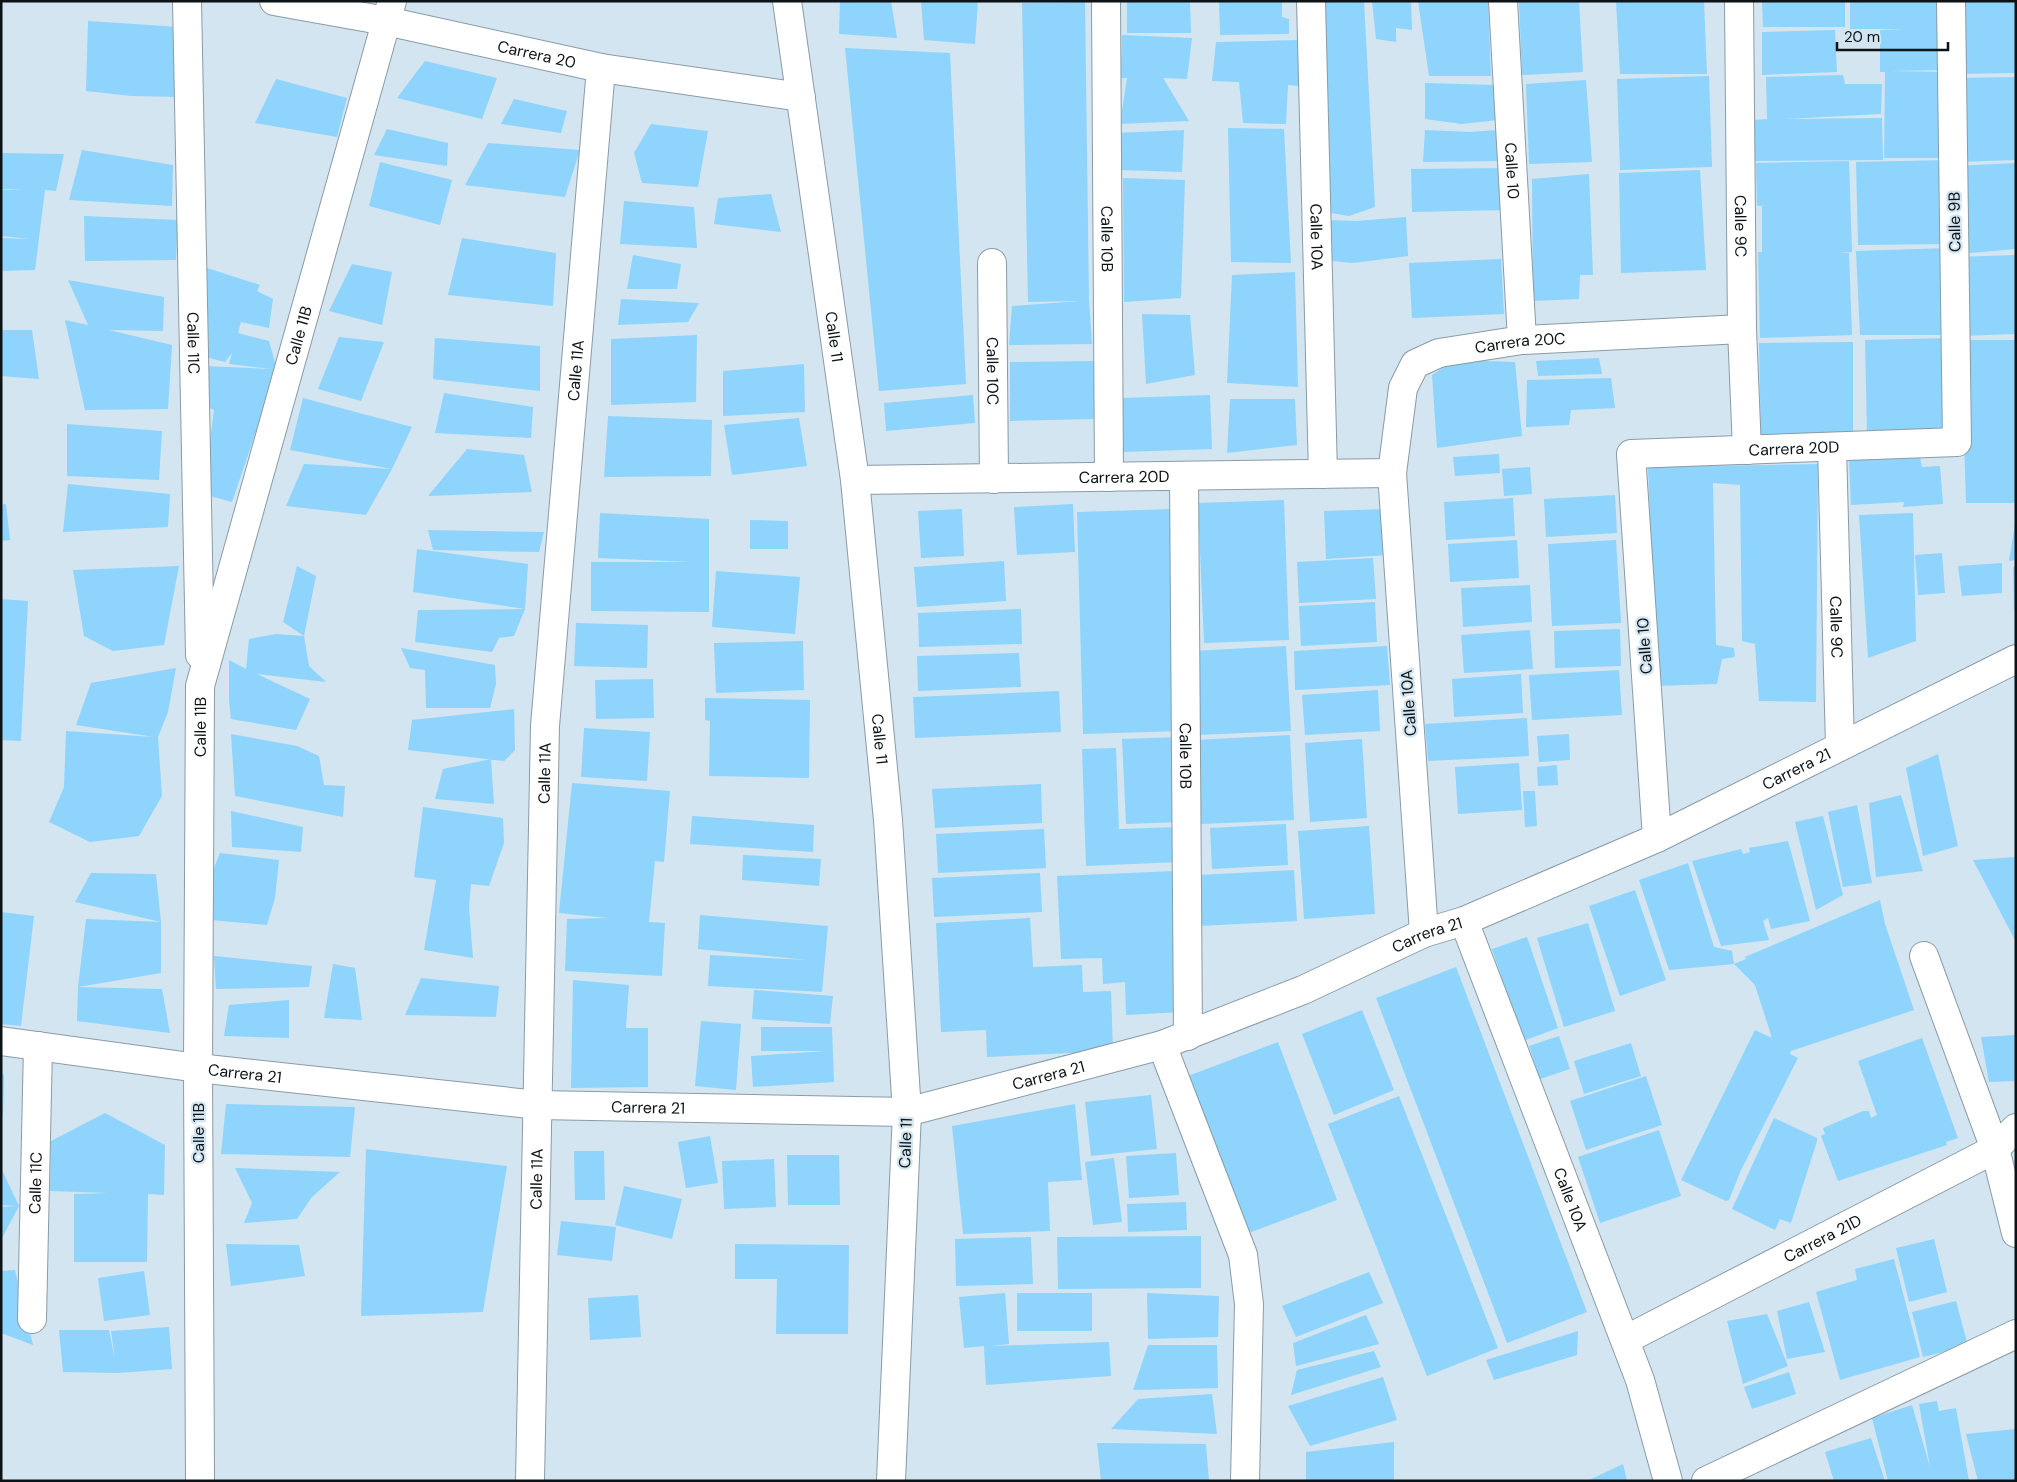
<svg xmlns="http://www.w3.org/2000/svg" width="2017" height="1482" font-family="'DM Sans',sans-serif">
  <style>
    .building { fill: #8ed4fc }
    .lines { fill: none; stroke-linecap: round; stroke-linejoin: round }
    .minor-casing { stroke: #8a9ba6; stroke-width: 30 }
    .minor { stroke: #fff; stroke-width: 28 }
    .labels { text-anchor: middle; stroke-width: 4.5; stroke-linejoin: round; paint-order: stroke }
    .street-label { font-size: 16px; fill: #0c1316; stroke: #d3e5f0 }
  </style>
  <rect width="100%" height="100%" fill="#d3e5f0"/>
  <path class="building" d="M840,1H891L897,38L839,34Z
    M921,1H978L975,44L924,40Z
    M1127,1H1190L1191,33H1127Z
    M1219,1H1282V17L1289,19V34L1220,35Z
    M1321,1H1364L1375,207L1349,216L1325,212Z
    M1372,1H1411L1412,30L1396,28V42L1376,39Z
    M1418,1H1488L1491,76H1429Z
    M1519,1H1579L1583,72L1522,75Z
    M1616,1H1704L1707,74H1620Z
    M1762,1H1845V27H1763Z
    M1850,1H1944V70L1889,71L1943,72V158H1884L1885,72H1880V30L1906,29H1850Z
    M1957,1H2016V73L1955,74Z
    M1085,2L1089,300L1092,344L1009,345L1012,306L1080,301L1028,302L1022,3Z
    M88,21L180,27L181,97L131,96L86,91Z
    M1835,30L1837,72L1762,75V32Z
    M1122,35L1192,38L1187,79L1163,78L1189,121L1120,124L1127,78H1121Z
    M1300,40V86L1288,85L1286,124L1243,123L1239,82L1212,81L1216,42Z
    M845,48L950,53L966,384L879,391Z
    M425,61L497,78L482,119L397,98Z
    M1843,75L1845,84H1882L1881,114L1785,119L1882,118L1883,160L1753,161V120L1767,119L1766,77Z
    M1709,76L1712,167L1620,170L1617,79Z
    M2016,77V160L1955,162L1956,78Z
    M276,79L347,98L337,137L255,123Z
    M1586,80L1592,162L1529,164L1526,84Z
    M1425,83L1495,85L1498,120L1462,124L1425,119Z
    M514,99L567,111L561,133L501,124Z
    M651,124L708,131L698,187L642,183L634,153Z
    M1228,128L1284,129L1291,263L1231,262Z
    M387,129L448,143L447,166L374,155Z
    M1184,130L1182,172L1120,170L1116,133Z
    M1425,130L1470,132L1497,130L1499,161L1423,162Z
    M488,143L580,150L565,197L465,185Z
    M82,150L173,165L172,206L69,200Z
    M1,153L64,154L56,191L45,190L35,270L1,271V238L30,239L1,236V190H24L1,189Z
    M1949,160L1951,244L1858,245L1856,162Z
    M1849,161L1852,252L1837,253H1849L1852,335L1760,338L1758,252H1762V206L1786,205L1757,206L1756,163Z
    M380,162L452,180L440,225L369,206Z
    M2016,163V249L1958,254L1956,166Z
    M1506,168L1507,210L1412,212L1411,169Z
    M1700,170L1706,270L1621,273L1619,173Z
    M1589,174L1593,275H1580L1579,299L1533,301L1532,179Z
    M1123,178L1185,180L1181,298L1124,302Z
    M771,194L781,232L714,224L718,198Z
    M624,201L694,207L697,248L620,244Z
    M84,216L178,220L176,260L85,261Z
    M1406,217L1408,256L1353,263L1322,260L1325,220L1357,221Z
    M462,238L556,253L553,306L448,295Z
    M1948,248L1950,335H1860L1856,251Z
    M633,255L681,264L677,289H627Z
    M2016,255V334L1959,336L1957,257Z
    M1501,259L1504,314L1412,318L1409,263Z
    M352,264L392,272L382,325L329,311Z
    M207,268L260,285L257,291L273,299L269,328L241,322L238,333L269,341L277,370L232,502L203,494L214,410L205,406V366L272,369L229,364L232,353L225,362L209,358Z
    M1295,272L1298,387L1227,383L1232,275Z
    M68,280L164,297L163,331L109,330L172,345L168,409L85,410L65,320L88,325Z
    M621,299L699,303L688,322L618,325Z
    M1142,314L1190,315L1195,375L1146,384Z
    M1,330H32L39,379L1,376Z
    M697,335L696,402L611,405V339Z
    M339,337L384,342L361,401L318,389Z
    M435,338L540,346V391L433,379Z
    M1951,338L1952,431L1867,433L1865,340Z
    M1961,340H2016V503H1966Z
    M1853,342V438L1761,442L1759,343Z
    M1599,358L1602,374L1538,376L1536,361Z
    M1455,360L1515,362L1522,436L1437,448L1432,375Z
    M1095,361L1096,419L1010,421V362Z
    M804,364L805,412L723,416V371Z
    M1611,378L1615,408L1571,410L1569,425L1526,427L1527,380Z
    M444,393L533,407L531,438L435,433Z
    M973,395L975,423L886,431L884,403Z
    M1210,395L1212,449L1123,452L1122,398Z
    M303,398L412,427L392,469L290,450Z
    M1230,399H1295L1297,445L1227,453Z
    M608,416L712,420L711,476L604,477Z
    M799,418L807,466L732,475L724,425Z
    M67,424L162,431L159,480L67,476Z
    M467,449L524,455L532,492L428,496Z
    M1499,454L1500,473L1455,476L1453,457Z
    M1920,457L1922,467L1940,466L1943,504L1903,507L1904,502L1851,505L1849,460Z
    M304,464L392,469L366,515L286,506Z
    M1818,464L1816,702L1759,701L1755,644L1742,641L1740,485L1713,483L1716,645L1734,648L1735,657L1722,659L1717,684L1656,686L1648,467Z
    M1530,467L1532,494L1504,496L1502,469Z
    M68,484L170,494L168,527L63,532Z
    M1615,495L1617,533L1546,537L1544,499Z
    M1513,498L1515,536L1446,540L1444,502Z
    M1284,500L1289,640L1204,643L1198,503Z
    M6,504L10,540L1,541V505Z
    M1073,504L1075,552L1017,555L1014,507Z
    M962,509L964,556L921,558L918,511Z
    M1174,509L1181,731L1083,734L1077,512Z
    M1387,509L1389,555L1326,559L1324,511Z
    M600,513L709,519V612L591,611V562H691L598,558Z
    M1913,513L1916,641L1868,658L1859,515Z
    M750,520L788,521V549H750Z
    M2015,524L2016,560L2009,561Z
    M428,530L544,532L539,552L433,550Z
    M1517,540L1519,578L1450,582L1448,544Z
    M1616,540L1621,623L1552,626L1548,544Z
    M417,549L528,564L525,609L514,636L499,638L492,652L415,642L418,610L525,609L413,592Z
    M1942,553L1945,593L1918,595L1915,555Z
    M1373,558L1376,599L1299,603L1297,562Z
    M1004,561L1006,601L917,607L914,567Z
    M2002,563V593L1962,596L1958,566Z
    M179,566L164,645L113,651L84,636L73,570Z
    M297,566L316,576L304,636L309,666L326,682L257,674L310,699L296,730L231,719L229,700V660L246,669L249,639L276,634L304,636L283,622Z
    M2016,566V609H2014L2013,567Z
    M716,571L800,577L795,634L712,627Z
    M1530,585L1532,622L1463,627L1461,588Z
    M1,599L28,601L21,741L1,740Z
    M1375,602L1377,642L1301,646L1299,606Z
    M1021,609L1022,644L919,647L918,613Z
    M576,623L648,625L647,668L574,666Z
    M1620,629L1621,666L1555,668L1554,631Z
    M1530,630L1533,669L1464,673L1461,635Z
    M803,641L804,690L716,693L714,643Z
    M1286,646L1291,731L1197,735L1192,651Z
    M1387,646L1390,685L1295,690L1294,651Z
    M401,648L495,665L496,684L490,708H426L425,670L410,668Z
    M1019,653L1021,687L918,691L917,656Z
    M176,668L168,712L158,737L162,796L139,836L90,842L49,822L64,787L66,731L154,737L76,725L91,683Z
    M1619,670L1622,715L1532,720L1529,675Z
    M1521,674L1523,713L1454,717L1452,679Z
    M653,679L654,718L596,719L595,680Z
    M1378,690L1380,731L1305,735L1302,695Z
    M1059,691L1061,732L915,738L913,697Z
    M705,698L810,700L809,778L709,776L710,721L705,720Z
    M514,709L515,750L504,761L408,750L412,720Z
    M1527,718L1529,756L1428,761L1425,724Z
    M584,728L650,732L647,781L581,777Z
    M231,734L297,746L319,756L324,785L345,786L343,817L235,796Z
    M1569,734L1570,760L1539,762L1537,736Z
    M1290,735L1294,820L1201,824L1196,740Z
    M1179,737L1182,822L1126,824L1122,739Z
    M1362,739L1367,818L1310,822L1305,743Z
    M1116,748L1119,829L1178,827L1179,862L1086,866L1082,749Z
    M1938,754L1958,846L1923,856L1906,768Z
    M491,759L494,804L435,799L443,769Z
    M1519,763L1522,810L1458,814L1455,767Z
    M1557,765L1558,785L1538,786L1537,767Z
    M572,783L670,791L664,862L655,861L649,922L665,923L662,976L565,971L567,919L608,918L559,913Z
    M1041,784L1042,823L935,828L932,789Z
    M1523,791H1535L1537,826L1525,827Z
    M1901,795L1923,871L1876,877L1869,803Z
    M1857,805L1872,883L1843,887L1828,812Z
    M423,807L503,818L504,843L489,886L471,884L469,907L473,958L424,950L436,880L414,877Z
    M231,811L303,827L301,852L232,847Z
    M692,816L814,825L813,852L690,844Z
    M1823,816L1843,895L1816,910L1795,822Z
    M1286,824L1288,865L1212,869L1210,828Z
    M1369,826L1375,914L1304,919L1298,831Z
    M1044,829L1046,868L938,873L936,834Z
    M1788,841L1810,921L1771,929L1768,918L1763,921L1769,940L1721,946L1692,861L1741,849L1743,854L1750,852L1749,848Z
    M220,853L279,860L275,898L267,925L211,920V875Z
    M743,855L821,859L819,886L742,880Z
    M2016,857V942L1973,860Z
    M1688,863L1714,947L1732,951L1734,964L1669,970L1639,880Z
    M1294,870L1297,921L1200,926L1198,875Z
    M1176,871L1182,1012L1126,1015L1125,982L1103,984L1102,958L1061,959L1057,876Z
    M91,873L156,874L161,922V973L78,987L86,919L161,922L75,902Z
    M1040,873L1042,912L934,917L932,878Z
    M1635,890L1666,980L1620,996L1589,906Z
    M1880,900L1885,924L1914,1010L1791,1051L1790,1054L1798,1058L1741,1170L1729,1200L1726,1201L1681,1180L1755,1030L1772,1038L1755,985L1734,964L1746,959L1745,957Z
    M1,912L34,916L21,1026L1,1024Z
    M700,915L828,926L822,992L708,986L710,955L808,960L698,949Z
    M1030,918L1033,967L1082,965L1083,992L1111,991L1113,1051L987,1057L986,1030L941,1032L936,923Z
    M1588,923L1615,1011L1564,1027L1537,938Z
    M1527,937L1558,1028L1523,1041L1492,949Z
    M214,956L312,966L309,987L216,989Z
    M333,964L355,968L362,1020L324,1018Z
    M1456,967L1587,1312L1507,1343L1376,998Z
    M421,978L499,986L496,1017L405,1015Z
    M573,980L629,985L626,1028H648V1087L571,1088Z
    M78,987L162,989L170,1033L77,1021Z
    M754,990L833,996L830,1024L752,1019Z
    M289,1000V1038L224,1036L229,1005Z
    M1362,1010L1394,1090L1334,1115L1302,1034Z
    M701,1021L741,1024L736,1090L695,1086Z
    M761,1027H832L834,1082L753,1087L751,1056L826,1051H761Z
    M2016,1035V1081L1989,1082L1981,1037Z
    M1559,1036L1570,1069L1540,1079L1529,1046Z
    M1922,1038L1958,1138L1946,1142L1947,1145L1838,1181L1821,1136L1825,1134L1823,1128L1863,1111H1869L1871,1118L1877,1115L1858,1061Z
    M1278,1042L1337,1200L1246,1234L1188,1076Z
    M1631,1043L1641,1076L1584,1094L1574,1061Z
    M1,1073L4,1075L3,1116L1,1115Z
    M1646,1076L1662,1125L1586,1150L1570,1101Z
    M1151,1095L1157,1149L1091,1156L1085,1102Z
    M1399,1096L1498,1348L1427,1376L1328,1124Z
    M226,1104L355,1107L350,1157L221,1154Z
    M1075,1104L1082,1180L1048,1182L1050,1231L963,1234L952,1126Z
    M105,1113L165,1145L164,1195L148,1194L147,1262H74V1194L109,1193L50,1191L51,1141Z
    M1774,1118L1817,1138V1141L1791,1223L1780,1219L1775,1230L1732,1209Z
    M1659,1130L1681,1196L1600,1223L1578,1157Z
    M710,1136L718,1183L686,1188L678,1142Z
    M366,1149L507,1166L483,1312L361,1316Z
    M574,1151H604L605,1200H575Z
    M1176,1153L1179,1195L1129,1198L1126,1156Z
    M787,1155H839L840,1205H788Z
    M1114,1158L1122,1222L1093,1225L1085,1162Z
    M774,1159L776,1207L724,1209L722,1161Z
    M1,1168L19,1206L1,1240V1207L17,1206L1,1205Z
    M235,1168L340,1172L312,1197L297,1219L244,1223L252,1203Z
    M624,1186L682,1199L672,1239L615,1225Z
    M1186,1202L1187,1230L1128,1232L1127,1204Z
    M561,1221L616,1227L612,1261L557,1255Z
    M1201,1236V1288L1058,1289L1057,1237Z
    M1031,1237L1033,1284L956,1286L955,1239Z
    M1934,1239L1947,1292L1909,1302L1896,1248Z
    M226,1244L299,1245L305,1276L231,1286Z
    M735,1244L849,1245L848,1334H776L777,1279H735Z
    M1894,1259L1920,1357L1840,1380L1816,1292L1857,1280L1855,1269Z
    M15,1270L33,1345L1,1333V1271Z
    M144,1271L150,1315L104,1321L98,1278Z
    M1369,1272L1383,1303L1296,1337L1282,1306Z
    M1005,1293L1009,1344L990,1346L1109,1342L1111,1376L986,1385L984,1346L964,1348L959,1297Z
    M1017,1293H1092V1331H1017Z
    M1147,1293L1219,1296L1218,1337L1148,1339Z
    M638,1295L641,1337L590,1340L588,1298Z
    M1956,1301L1968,1346L1923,1357L1912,1312Z
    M1809,1302L1825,1352L1787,1359L1777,1311Z
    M1767,1314L1788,1366L1743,1384L1727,1321Z
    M1366,1315L1379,1344L1296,1366L1293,1343Z
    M169,1327L172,1369L118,1373L63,1372L59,1330H109L115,1360L111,1331Z
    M1578,1331L1577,1355L1494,1380L1486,1360Z
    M1148,1345H1217L1218,1388L1133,1390Z
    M1374,1351L1381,1367L1291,1395L1297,1370Z
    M1789,1372L1796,1394L1752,1409L1744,1387Z
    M1383,1377L1397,1420L1310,1446L1288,1406Z
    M1212,1394L1217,1434L1111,1429L1138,1399Z
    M1937,1401L1939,1411L1956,1408L1969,1481H1888L1872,1418L1912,1405L1930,1467L1919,1404Z
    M2016,1429V1481H1978L1966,1434Z
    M1871,1438L1885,1481H1834L1825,1452Z
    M1394,1442V1481H1306V1452Z
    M1097,1443L1206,1444L1209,1481H1101Z
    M1623,1464L1627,1481H1587Z"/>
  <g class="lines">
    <defs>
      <g id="minor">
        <path id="s1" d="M187,1L200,655"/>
        <path id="s2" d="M274,1L386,21L601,68L801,97"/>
        <path id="s3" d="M787,1L855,480L888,820L907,1112L891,1481"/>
        <path id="s4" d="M1106,1L1109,477"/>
        <path id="s5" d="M1311,1L1323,474"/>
        <path id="s6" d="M1503,1L1522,340"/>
        <path id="s7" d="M1739,1L1742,329L1747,450"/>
        <path id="s8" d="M992,263L994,479"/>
        <path id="s9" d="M1832,447L1840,746"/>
        <path id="s10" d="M1184,476L1188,1036"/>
        <path id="s11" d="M855,480L1392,473"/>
        <path id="s12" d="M1657,838L1631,454L1957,442L1951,1"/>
        <path id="s13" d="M1464,921L1640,1380L1668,1481"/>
        <path id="s14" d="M1424,933L1392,473L1403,388L1415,364L1439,353L1522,340L1742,329"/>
        <path d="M1924,956L1995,1149L2016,1233"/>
        <path id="s15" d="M1,1041L198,1068L538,1105L907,1112L1162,1045L1303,990L1424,933L1464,921L1657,838L2016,659"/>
        <path d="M1162,1045L1243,1255L1249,1304L1245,1481"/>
        <path id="s16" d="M32,1319L38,1046"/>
        <path id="s17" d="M1625,1340L1995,1149L2016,1128"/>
        <path id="s18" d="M200,1481L198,1068L200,686L392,1"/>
        <path id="s19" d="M530,1481L545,726L601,68"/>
        <path d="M1706,1481L2016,1334"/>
      </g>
    </defs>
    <use href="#minor" class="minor-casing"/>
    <use href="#minor" class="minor"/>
  </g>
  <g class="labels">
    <g class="street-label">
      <text dy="6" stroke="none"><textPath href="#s2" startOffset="268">Carrera 20</textPath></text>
      <text dy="6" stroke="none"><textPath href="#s6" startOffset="170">Calle 10</textPath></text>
      <text transform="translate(1954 222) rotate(-91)" y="6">Calle 9B</text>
      <text dy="6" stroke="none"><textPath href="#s7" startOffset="225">Calle 9C</textPath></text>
      <text dy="6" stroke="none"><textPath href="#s5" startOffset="236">Calle 10A</textPath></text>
      <text dy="6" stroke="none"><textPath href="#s4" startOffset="238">Calle 10B</textPath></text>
      <text dy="6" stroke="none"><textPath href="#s18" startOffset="1159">Calle 11B</textPath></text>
      <text dy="6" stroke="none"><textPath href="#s3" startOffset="339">Calle 11</textPath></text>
      <text dy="6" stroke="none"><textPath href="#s1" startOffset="342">Calle 11C</textPath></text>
      <text dy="6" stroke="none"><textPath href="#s14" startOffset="682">Carrera 20C</textPath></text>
      <text dy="6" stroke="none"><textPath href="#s19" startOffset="1112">Calle 11A</textPath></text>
      <text dy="6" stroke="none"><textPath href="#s8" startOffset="108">Calle 10C</textPath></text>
      <text dy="6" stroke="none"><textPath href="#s12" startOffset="548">Carrera 20D</textPath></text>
      <text dy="6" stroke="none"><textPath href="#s11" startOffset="269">Carrera 20D</textPath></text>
      <text dy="6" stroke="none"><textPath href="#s9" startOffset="180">Calle 9C</textPath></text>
      <text transform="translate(1644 646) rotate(-94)" y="6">Calle 10</text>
      <text transform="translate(1408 703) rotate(-94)" y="6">Calle 10A</text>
      <text dy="6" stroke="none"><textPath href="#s18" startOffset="754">Calle 11B</textPath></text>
      <text dy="6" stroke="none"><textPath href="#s3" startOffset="744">Calle 11</textPath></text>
      <text dy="6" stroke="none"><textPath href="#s10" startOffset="280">Calle 10B</textPath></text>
      <text dy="6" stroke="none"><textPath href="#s15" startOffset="1866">Carrera 21</textPath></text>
      <text dy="6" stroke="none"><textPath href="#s19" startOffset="708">Calle 11A</textPath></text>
      <text dy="6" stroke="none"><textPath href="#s15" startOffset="1461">Carrera 21</textPath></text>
      <text dy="6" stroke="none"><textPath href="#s15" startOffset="246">Carrera 21</textPath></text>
      <text dy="6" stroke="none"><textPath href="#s15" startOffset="1056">Carrera 21</textPath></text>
      <text dy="6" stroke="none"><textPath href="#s15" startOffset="651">Carrera 21</textPath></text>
      <text transform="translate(198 1133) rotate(-90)" y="6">Calle 11B</text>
      <text transform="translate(905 1143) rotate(-88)" y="6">Calle 11</text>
      <text dy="6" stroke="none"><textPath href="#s19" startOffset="302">Calle 11A</textPath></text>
      <text dy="6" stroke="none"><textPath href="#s16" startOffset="136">Calle 11C</textPath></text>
      <text dy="6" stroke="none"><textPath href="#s13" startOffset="298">Calle 10A</textPath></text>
      <text dy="6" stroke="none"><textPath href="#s17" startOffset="222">Carrera 21D</textPath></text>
    </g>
  </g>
  <rect width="2017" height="1482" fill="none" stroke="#0c1316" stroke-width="5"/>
  <path d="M1837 42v8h111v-8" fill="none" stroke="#0c1316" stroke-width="2.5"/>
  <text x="1844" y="42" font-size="15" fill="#0c1316" stroke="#d3e5f0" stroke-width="4" paint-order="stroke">20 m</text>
</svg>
